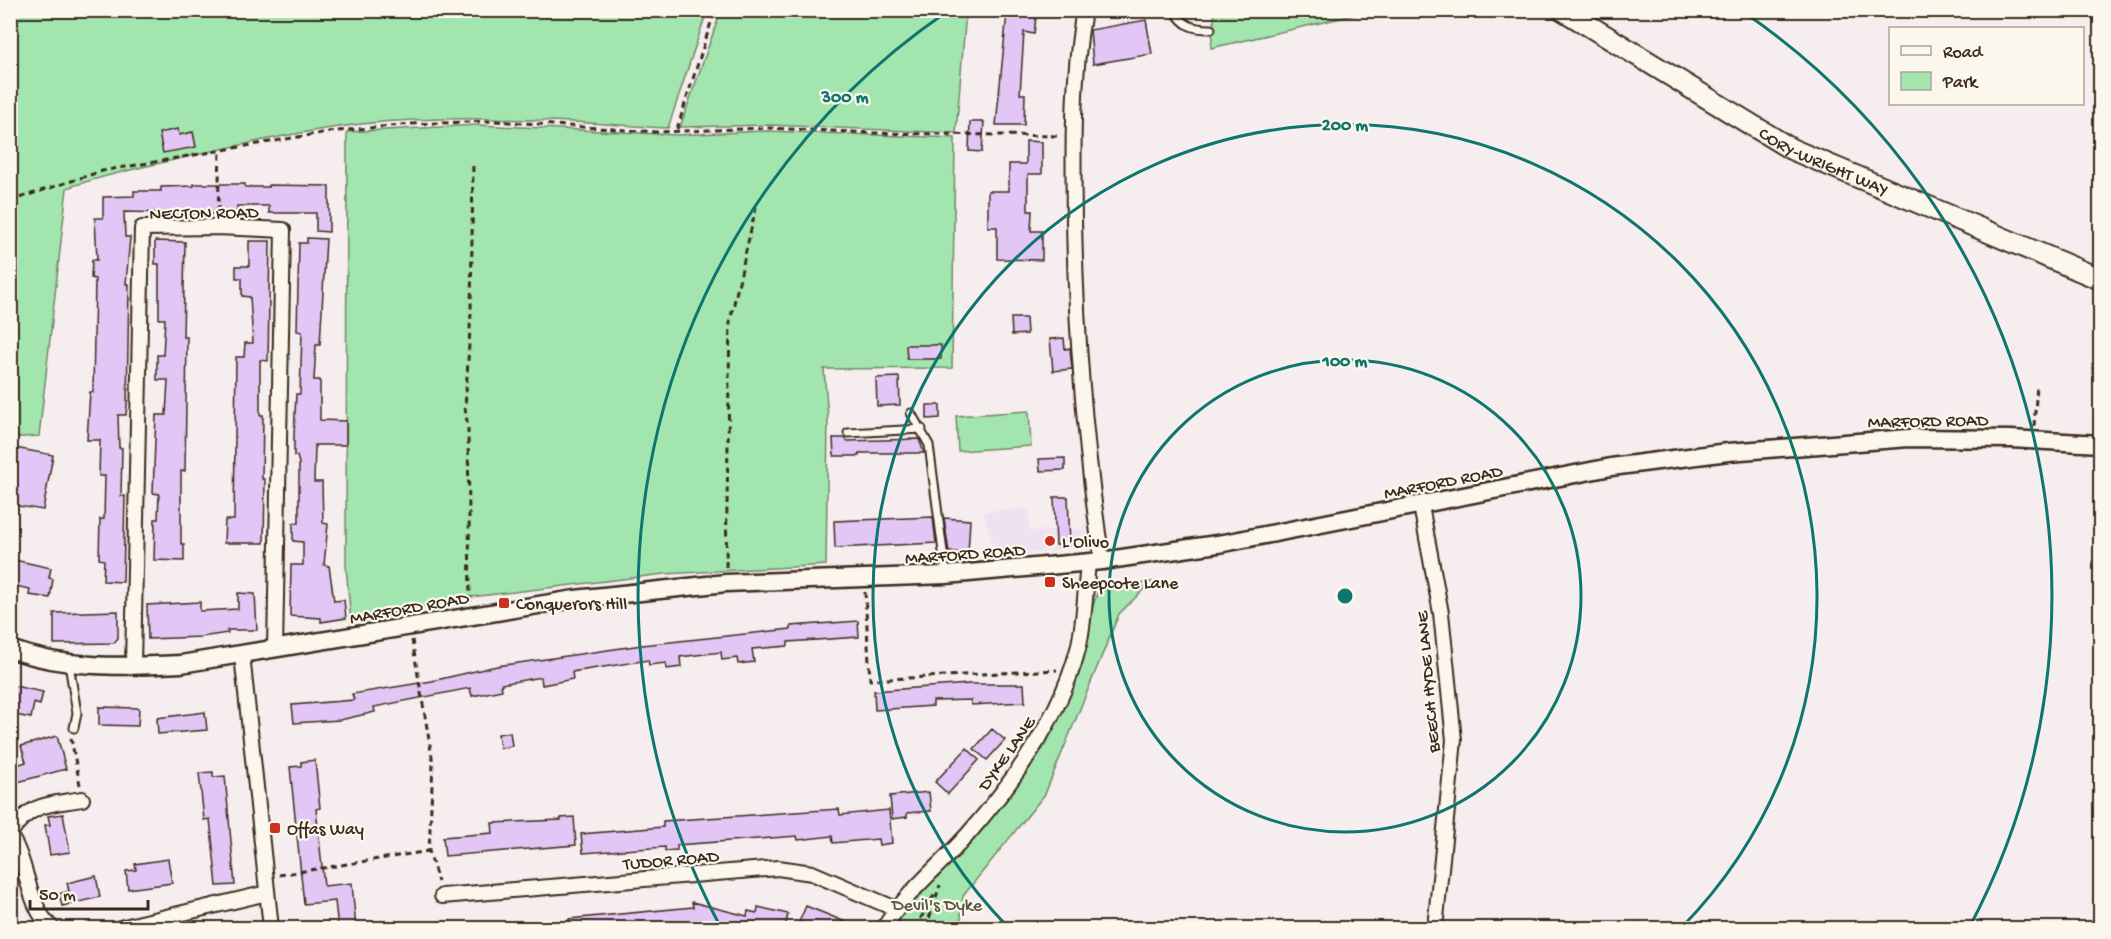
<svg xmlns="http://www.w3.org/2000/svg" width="2111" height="939" font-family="'Gochi Hand',sans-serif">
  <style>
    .built { fill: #f0e1f0 }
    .green { fill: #a3e5af; stroke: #6f8866; stroke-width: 1.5 }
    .building { fill: #e2c6f5; stroke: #3b2a1e; stroke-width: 1.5 }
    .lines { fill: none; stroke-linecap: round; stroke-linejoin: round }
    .service-casing { stroke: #3b2a1e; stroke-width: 11 }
    .minor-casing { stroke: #3b2a1e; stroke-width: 18 }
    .tertiary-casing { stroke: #3b2a1e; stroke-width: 21 }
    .secondary-casing { stroke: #3b2a1e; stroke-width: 24 }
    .path { stroke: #3b2a1e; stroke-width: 3; stroke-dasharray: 6 4.5; stroke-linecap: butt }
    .service { stroke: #fbf7ec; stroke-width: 7 }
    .minor { stroke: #fbf7ec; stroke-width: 14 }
    .tertiary { stroke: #fbf7ec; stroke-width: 16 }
    .secondary { stroke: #fbf7ec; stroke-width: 20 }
    .ring { fill: none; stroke: #0f766e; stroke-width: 3 }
    .poi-dot { fill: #c8321e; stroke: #fbf7ec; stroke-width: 2 }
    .labels { text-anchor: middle; stroke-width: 4.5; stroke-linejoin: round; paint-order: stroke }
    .street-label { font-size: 18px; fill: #3b2a1e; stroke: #fbf7ec }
    .poi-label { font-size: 18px; fill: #3b2a1e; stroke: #fbf7ec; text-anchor: start }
    .park-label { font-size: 18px; fill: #555942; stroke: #fbf7ec }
    .centre { fill: #0f766e; stroke: #fbf7ec; stroke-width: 3 }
    .ring-label { font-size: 18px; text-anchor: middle; font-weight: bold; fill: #0f766e; stroke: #fbf7ec; stroke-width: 4.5; stroke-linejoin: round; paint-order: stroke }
  </style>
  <rect width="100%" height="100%" fill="#f6edee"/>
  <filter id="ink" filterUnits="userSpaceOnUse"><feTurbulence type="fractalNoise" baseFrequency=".0167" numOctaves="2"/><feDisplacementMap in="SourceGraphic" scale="12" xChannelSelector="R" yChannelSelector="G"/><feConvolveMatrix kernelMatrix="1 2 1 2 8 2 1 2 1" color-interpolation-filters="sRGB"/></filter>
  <g filter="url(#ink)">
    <path class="built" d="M1028,509L1030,531L1081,529L1086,522V533L1076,545L1067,549L997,557L983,511Z"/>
    <path class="green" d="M11,11H707L668,128C584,123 499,116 414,120C336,123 261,140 186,157C145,167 106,174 67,188L39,436L11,438Z
      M721,11H966L956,133L770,125L680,127Z
      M1215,11H1372L1211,48Z
      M479,125L677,135L765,131L955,138L952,368L824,369L828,417L826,565L664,574L471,597L351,622L346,566L347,132Z
      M1029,411L1031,446L958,451L956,416Z
      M1151,582L1119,614L1045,794L963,896L960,928H891L907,900L1057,716L1098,591Z"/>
    <path class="building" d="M1007,13L1036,17L1034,34L1024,32L1020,94H1025L1024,125H996Z
      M1146,20L1152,54L1093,64L1090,30Z
      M970,122H984L982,152L969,151Z
      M178,129L179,135L193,132L196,147L163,153L159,133Z
      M1026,141L1042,142V174H1028V211H1032L1031,231H1042V260L997,259V227H988V191H1009V164H1026Z
      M194,184H245V187H269V185L329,186V232L316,231V213H269V206H237V212L217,211V214L124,212L125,237H130L126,284H129L127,405L126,415H118L119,448H122L121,496H125L123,582L103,581L104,560L99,559L100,519H104L105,476H99L100,440H87L90,392H93L95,279L91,278L92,260H97L95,218H103V197L134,196V191H161V187L194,186Z
      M307,238L326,239L320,345H316L314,380H320V420L346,421V445H315L314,482H322L323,523L328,524L324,565L329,566L334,601L344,600L346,618L321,622V618L290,616L291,565H303V542L293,541V523H299V463L297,456H294V436L296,394H300L302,332L297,331L299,243H307Z
      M155,241L185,242L183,337H187L185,471H181V544H184V561L154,560L155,519H158L159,494L153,493L156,415H166L168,380H157V355H163L165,319H159V264H155Z
      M249,241H270L268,361L260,360V415H263L262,479H265L264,543H224L225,520H234L236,357H244L245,343H253L250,297L242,296V278H236V266H249Z
      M1011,318H1026L1027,334L1012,335Z
      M1064,338L1065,349L1070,348L1072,369L1053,371L1050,339Z
      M906,345H941V359H907Z
      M899,377L900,405L877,406L876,378Z
      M927,405H940V418L927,419Z
      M833,438H845L847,441L919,439L924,453H859V456H834Z
      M10,447L53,455L43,510L12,505L17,475L10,474Z
      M1065,458V470L1040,471L1039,459Z
      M1054,497H1068L1070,545H1056Z
      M933,517L936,543L835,548L834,521Z
      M944,518L970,520L968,553L949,552Z
      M10,559L51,568L49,578L53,579L50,598L29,595L30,589L10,585Z
      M238,593L255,594L257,630H227L228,633L201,637L148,639L147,605L200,602V611L238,609Z
      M118,611V638L114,643L54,644V613Z
      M858,621L859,637L788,642V646L752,649L754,662L738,664L737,658L722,660L721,652L680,657L681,667L667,669L666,663L649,665L648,660L572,672L573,679L542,685L541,677L501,684L502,690L472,696L470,688L374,707L375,712L340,720L294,723L292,705L354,700L352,694L432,681L497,666L642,645L791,629V626Z
      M969,684H1024L1025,702L971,705V700L933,701V706L875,710L874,691Z
      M10,685L43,692L40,705L34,703L31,718L10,714Z
      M99,707L139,708L138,726L99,725Z
      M205,712L207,730L158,734L157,718Z
      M992,729L1005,740L987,760L974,749Z
      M510,732L512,746L500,748L498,734Z
      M57,736L66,769L10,784V767L26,762L21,746Z
      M967,748L979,760L948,794L935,782Z
      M315,760L320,808L316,809L324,886L352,883L356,928H338L335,901L304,904L290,767L301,766V762Z
      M213,772V777L225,776L235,885L217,886L210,819L204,820L199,773Z
      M929,792L931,811L907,813V817L892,819L890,796Z
      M839,809L840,815L889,810L892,843L879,845L878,839L833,843L832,836L798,840L797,836L677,845V850L665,851V847L583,853L581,834L663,827V821Z
      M63,814L70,852L50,855L45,825H50L48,816Z
      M574,817L576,845L445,856L443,837L493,833L492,823L561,820V818Z
      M168,859L172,883L128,889L126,871L136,870L135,864Z
      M96,876L100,897L62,906L59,894L69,891L67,883Z
      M692,902L747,916L748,911L757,913L758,907L788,914L785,928H717L689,922V928H569V919L693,907Z
      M806,906L826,914L860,928H813L799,922Z"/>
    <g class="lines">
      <defs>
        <path id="service" d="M1174,10C1184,26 1192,29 1211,29
          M911,413L929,445L946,575
          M848,433L922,429
          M69,664L77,713L74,728"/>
        <path id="minor" d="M1084,10C1072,79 1073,150 1074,220C1076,334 1085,448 1102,561
          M1421,506L1441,613L1454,740L1435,928
          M242,655L271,928
          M133,666L142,228L217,227L283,230L275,649
          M10,833C31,802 48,805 82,799
          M10,836C29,864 26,905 52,928
          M442,896L778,868L812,873L896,909
          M120,928L267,893
          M884,928C906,892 941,865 969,833C1014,781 1061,716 1078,649C1085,621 1085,591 1088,563"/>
        <path id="tertiary" d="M10,649C65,669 123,667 181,664L575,599L726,583L946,575L1102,561L1224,543L1611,467L1728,452L1909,438L2011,439L2100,444"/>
        <g id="secondary">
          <path id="s1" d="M1563,10L1791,149L2100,279"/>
        </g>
      </defs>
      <use href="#service" class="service-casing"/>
      <use href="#minor" class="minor-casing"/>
      <use href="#tertiary" class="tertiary-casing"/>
      <use href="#secondary" class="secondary-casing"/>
      <path class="path" d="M677,129L715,10
        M10,201L102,171L327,132L412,124L494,121L657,132L769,128L873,133L1061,136
        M218,212L220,151
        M2034,426L2037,385
        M726,567L730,321L757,203
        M865,592L870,680L1057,670
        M470,602L468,428L465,408L471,313L473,164
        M412,640L433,763L429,851L438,882
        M71,738L80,785
        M279,875L429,851
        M915,928L936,892
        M926,928L940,885"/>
      <use href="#service" class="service"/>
      <use href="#minor" class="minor"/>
      <use href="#tertiary" class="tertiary"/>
      <use href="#secondary" class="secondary"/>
    </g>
  </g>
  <g class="ring">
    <circle cx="1345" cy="596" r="236"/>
    <path d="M1008 927A472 472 0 1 1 1682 927"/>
    <path d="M721 928A707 707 0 0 1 945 13M1745 13A707 707 0 0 1 1969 928"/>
  </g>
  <g class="poi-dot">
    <circle cx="1050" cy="541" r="6"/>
    <rect x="1044" y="576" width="12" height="12" rx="3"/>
    <rect x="498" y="597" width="12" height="12" rx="3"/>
    <rect x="269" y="822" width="12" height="12" rx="3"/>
  </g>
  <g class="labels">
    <g class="street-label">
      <text dy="6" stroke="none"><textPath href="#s1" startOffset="302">CORY-WRIGHT WAY</textPath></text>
      <text transform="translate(204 212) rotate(-1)" y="6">NECTON ROAD</text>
      <text transform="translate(1928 420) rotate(-1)" y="6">MARFORD ROAD</text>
      <text transform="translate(1443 481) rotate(-11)" y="6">MARFORD ROAD</text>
      <text transform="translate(965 553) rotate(-4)" y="6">MARFORD ROAD</text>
      <text transform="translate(409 607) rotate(-10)" y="6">MARFORD ROAD</text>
      <text transform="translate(1427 682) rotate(-95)" y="6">BEECH HYDE LANE</text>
      <text transform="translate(1006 753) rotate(-55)" y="6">DYKE LANE</text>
      <text transform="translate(671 859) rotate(-5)" y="6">TUDOR ROAD</text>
    </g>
    <g class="poi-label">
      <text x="1062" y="547">L'Olivo</text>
      <text x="1062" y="588">Sheepcote Lane</text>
      <text x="516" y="609">Conquerors Hill</text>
      <text x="287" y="834">Offas Way</text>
    </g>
    <g class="park-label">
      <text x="937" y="910">Devil's Dyke</text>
    </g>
  </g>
  <circle cx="1345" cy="596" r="9" class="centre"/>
  <g class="ring-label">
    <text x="845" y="102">300 m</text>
    <text x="1345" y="130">200 m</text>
    <text x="1345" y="366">100 m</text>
  </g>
  <rect width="2111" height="939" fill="none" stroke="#fbf7ec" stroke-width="36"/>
  <rect x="18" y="18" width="2075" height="903" fill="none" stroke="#3b2a1e" stroke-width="2" filter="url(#ink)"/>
  <rect x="1889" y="27" width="195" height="78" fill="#fbf7ec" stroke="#aea59a" stroke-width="1.5"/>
  <rect x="1901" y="46" width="30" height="9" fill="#fbf7ec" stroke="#aea59a" stroke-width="1.5"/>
  <text x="1943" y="57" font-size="18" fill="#3b2a1e">Road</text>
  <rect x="1901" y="72" width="30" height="18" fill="#a3e5af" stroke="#aea59a" stroke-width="1.5"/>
  <text x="1943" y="87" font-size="18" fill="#3b2a1e">Park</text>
  <path d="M30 900v9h118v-9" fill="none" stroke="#3b2a1e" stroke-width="3"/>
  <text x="39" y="900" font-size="18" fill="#3b2a1e" stroke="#fbf7ec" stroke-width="4.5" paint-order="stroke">50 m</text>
</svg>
